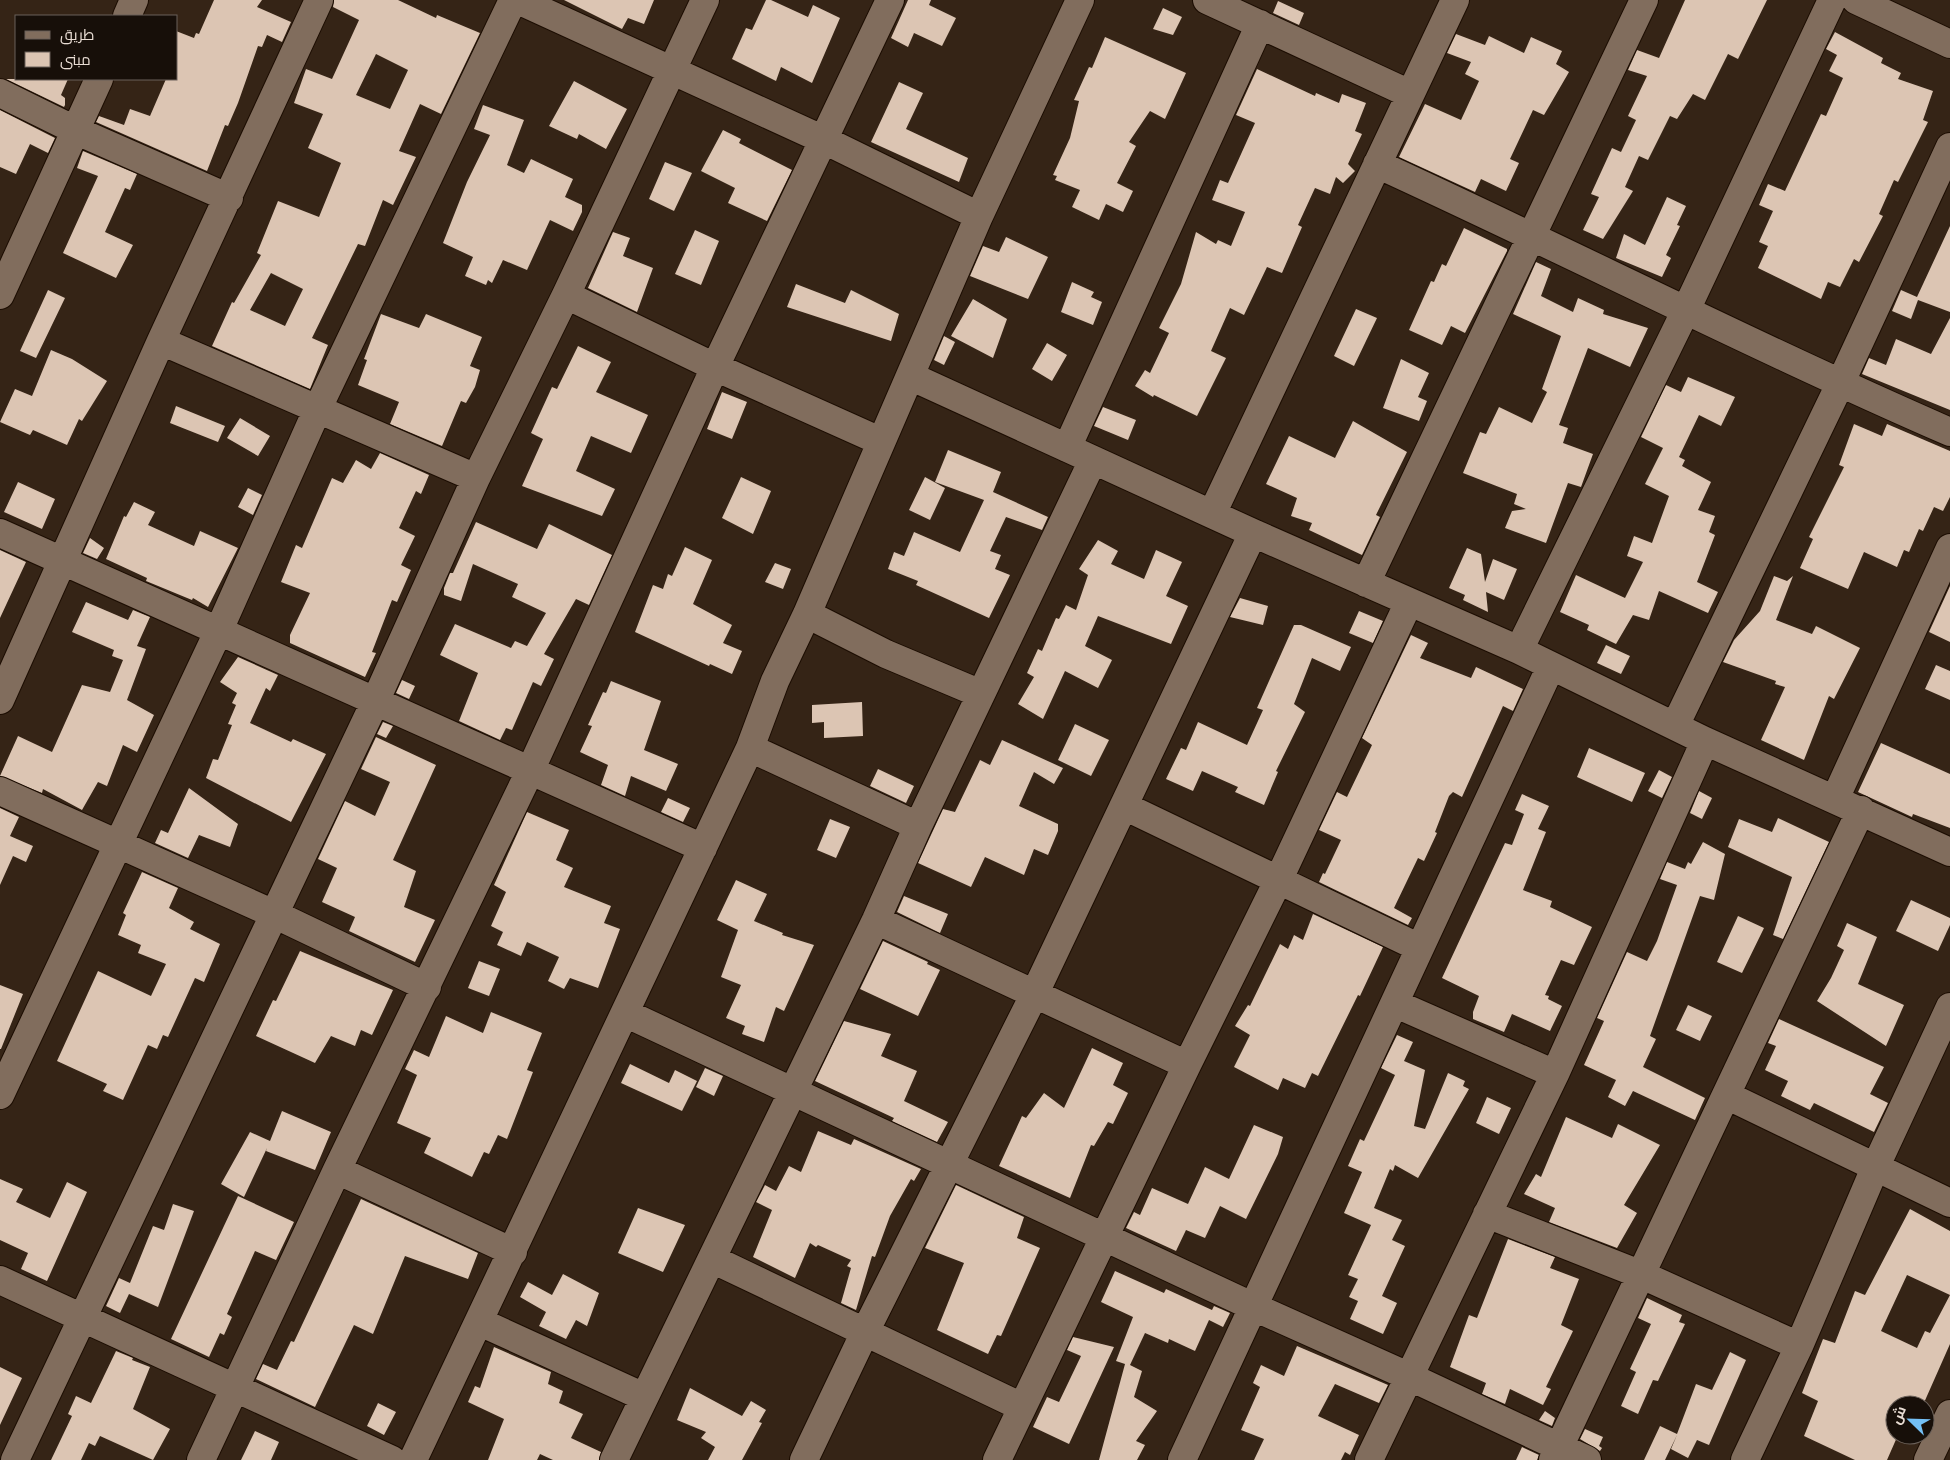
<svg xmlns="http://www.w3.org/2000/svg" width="1950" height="1460" font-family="Inter,Cairo,sans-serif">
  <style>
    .building { fill: #dcc5b3; fill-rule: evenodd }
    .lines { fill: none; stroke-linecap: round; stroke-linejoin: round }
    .minor-casing { stroke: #1c0d02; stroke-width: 30 }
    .minor { stroke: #816d5d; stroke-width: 28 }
  </style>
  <rect width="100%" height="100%" fill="#352416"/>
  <path class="building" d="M214,0H262L257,7L291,22L282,42L267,35L262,47L258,46L238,103L228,126L225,125L207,171L96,122L99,116L124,125L130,109L150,116L166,79H176V31L194,38L196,33L199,34Z
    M334,0H398L436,18L437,15L480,33L441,114L420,104L399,151L416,157L393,205L383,200L365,246L358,244L312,338L328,345L310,389L212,346L232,302L234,303L261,255L257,253L278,201L319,217L341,163L308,148L323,114L294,103L306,69L332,79L359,20L333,7ZM376,54L408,70L390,109L356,95ZM271,273L303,289L285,326L250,310Z
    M564,0H654L644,24L628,18L622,29Z
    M766,0H771L808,17L813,5L840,18L812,83L781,67L776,81L732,59L746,28L752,30Z
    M908,0H931L929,5L956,18L942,46L914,33L908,47L891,38Z
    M1685,0H1767L1738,59L1728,54L1705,100L1693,94L1677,119L1670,116L1648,160L1639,156L1625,187L1633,191L1603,239L1583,230L1599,197L1591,194L1612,148L1621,152L1636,120L1628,116L1647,76L1628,70L1637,50L1659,58Z
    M1278,1L1304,13L1299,25L1273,13Z
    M1163,8L1182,17L1173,35L1153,29Z
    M1835,32L1883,58L1881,63L1901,73L1898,79L1933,91L1923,120L1928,122L1898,182L1894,180L1879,214L1883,216L1859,262L1854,259L1840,287L1828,282L1821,299L1758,268L1768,246L1759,242L1773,211L1759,205L1768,184L1785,191L1821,114L1826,116L1843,78L1829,71L1837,55L1826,49Z
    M1456,34L1485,45L1489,36L1524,53L1531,37L1562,51L1556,64L1569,72L1544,115L1533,110L1510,159L1519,163L1506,191L1481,179L1475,192L1399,157L1425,104L1461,120L1479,81L1465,74L1471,62L1447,53Z
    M1105,37L1186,73L1165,119L1150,111L1129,142L1136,146L1117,183L1133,191L1123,212L1106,204L1099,220L1072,207L1080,190L1055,180L1057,176L1053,175L1070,138L1079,101L1074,100L1089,67L1092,68Z
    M1257,69L1315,96L1316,93L1339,103L1342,94L1366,103L1355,131L1362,134L1348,164L1355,171L1343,183L1336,177L1330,194L1315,188L1298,225L1302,227L1282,273L1267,267L1244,315L1230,308L1211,351L1226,358L1197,416L1154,395L1153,397L1135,386L1145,370L1150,373L1169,333L1159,328L1181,284L1196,232L1216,244L1218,240L1231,246L1245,212L1212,200L1220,180L1228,183L1255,123L1236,115Z
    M6,79H68L61,95L65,98V105L64,107Z
    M574,81L627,109L606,149L579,134L577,139L549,126Z
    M899,82L923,93L906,129L968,158L959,182L871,142Z
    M483,105L524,120L507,165L524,173L531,159L573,179L565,197L582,205V212L573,231L550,220L527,270L503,260L492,283L488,280L486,285L465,276L473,257L443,243L467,182L490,135L474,129Z
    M0,110L55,138L48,153L30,144L16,174L0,167Z
    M723,130L741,139L739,143L792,170L767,221L728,203L735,188L701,171Z
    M83,151L137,174L130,190L125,188L105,232L133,245L116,278L63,253L98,176L77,168Z
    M665,162L692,173L674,211L649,199Z
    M1667,197L1686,206L1677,225L1680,226L1666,255L1671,258L1662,277L1616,258L1624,234L1645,245Z
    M1950,226V312L1918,300L1911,319L1892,311L1901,290L1917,297Z
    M1464,228L1507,249V251L1465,333L1451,326L1442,345L1409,330L1431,281L1434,282L1442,264L1446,266Z
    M695,230L719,241L701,285L675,274Z
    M613,232L630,238L623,256L653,268L637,312L588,288Z
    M1006,237L1048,257L1028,299L970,276L983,246L999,252Z
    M1536,262L1551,269L1541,296L1573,312L1578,298L1604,310L1603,314L1648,328L1630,367L1588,348L1559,425L1568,428L1563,443L1593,454L1581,487L1568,483L1546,543L1505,528L1512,511L1526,509L1514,504L1517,494L1463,473L1480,432L1486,434L1499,407L1532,423L1547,392L1542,389L1561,336L1513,314Z
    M1072,282L1094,292L1091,297L1102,302L1093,325L1061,312Z
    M796,284L845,303L851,290L899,314L891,341L787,307Z
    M48,290L65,298L36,358L20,351Z
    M973,299L1007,319L993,358L951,336Z
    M1356,309L1377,318L1354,366L1334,356Z
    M381,314L419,328L426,314L482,337L470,366L480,370L475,387L466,403L461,401L442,446L390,424L399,402L358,385L367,360L364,359Z
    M1950,318V410L1862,374L1869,358L1886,365L1896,339L1931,354Z
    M944,336L955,342L944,365L934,360Z
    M1047,343L1067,355L1052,381L1032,369Z
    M578,346L611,362L596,392L648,415L631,453L591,436L576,471L615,489L602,516L522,486L543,439L531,433L552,387L557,389Z
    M51,350L72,359L107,381L82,421L79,419L67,445L33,430L30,435L0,422L15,389L32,396Z
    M1401,359L1429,373L1418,397L1427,401L1419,421L1383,408Z
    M1688,377L1735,397L1721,426L1699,415L1679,457L1685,460L1682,466L1711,482L1698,510L1715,516L1709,532L1715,535L1697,582L1718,592L1708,613L1659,591L1649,620L1633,615L1616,644L1587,630L1589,625L1560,612L1576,575L1625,598L1643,562L1627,556L1634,536L1652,543L1669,496L1645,484L1663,448L1641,437L1666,385L1681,392Z
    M722,392L747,402L732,439L707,429Z
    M176,406L225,426L218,442L170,423Z
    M1103,407L1136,420L1128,440L1094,426Z
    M240,418L270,436L258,456L227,438Z
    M1353,421L1407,452L1376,515L1380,517L1362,555L1309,530L1312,523L1291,516L1297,498L1266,484L1289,436L1335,458Z
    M1854,424L1882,436L1887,424L1950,451V497L1943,511L1934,507L1923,531L1919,529L1909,552L1904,550L1897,567L1864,552L1848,589L1800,568L1813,539L1809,537L1844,467L1839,465Z
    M948,450L1001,472L993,492L1048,517L1042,530L1006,517L990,551L1001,555L995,569L1010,575L989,618L916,585L918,581L888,569L894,552L904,556L914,532L960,552L984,500L935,482Z
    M380,453L429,475L421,494L416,491L399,528L415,536L401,565L411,570L397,602L392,600L372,652L376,653L365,677L290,643V635L310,593L281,582L296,545L302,548L332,478L343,483L356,460L371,469Z
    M741,477L771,491L753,534L722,518Z
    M925,477L945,488L930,520L909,510Z
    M18,482L55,499L42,529L4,512Z
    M248,488L262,495L253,515L238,507Z
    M134,502L155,512L148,525L194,546L200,531L238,548L208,607L193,598L192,600L146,581L147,578L106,559L124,516L126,517Z
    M476,522L537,549L549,524L612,555L589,605L576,599L544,654L554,659L541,686L533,682L512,730L506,728L500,740L459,721L478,673L440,655L455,624L511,648L515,641L527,646L546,613L512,597L518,584L473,564L461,601L444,595V588L450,573H453Z
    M90,538L104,548L97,559L83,553Z
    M1098,540L1118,551L1111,564L1144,579L1156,550L1182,562L1166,596L1188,606L1171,644L1098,616L1085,646L1112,660L1098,688L1065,671L1043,719L1018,704L1034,677L1027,673L1038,649L1042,651L1056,618L1059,619L1066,605L1076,610L1088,575L1079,569Z
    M685,547L712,560L693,604L732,625L723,643L742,651L732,674L710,664L709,666L635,632L653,585L663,589L668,574L672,576Z
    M1467,548L1481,554L1485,582L1493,559L1517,569L1504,600L1486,592L1488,612L1463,600L1465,595L1449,588Z
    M0,550L26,562L0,618Z
    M775,563L791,569L783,589L765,582Z
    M1774,576L1787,581L1793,576L1776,620L1812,634L1816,626L1860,648L1834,699L1829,696L1804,760L1761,740L1785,687L1775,684L1776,681L1723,662L1734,640L1760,611Z
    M1950,586V642L1929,632Z
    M1240,598L1268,606L1263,625L1230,617Z
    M86,602L128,620L133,610L150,617L137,646L146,649L127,700L154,715L137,752L123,745L107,786L98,782L82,810L43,789L42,793L0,776L18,736L52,752L82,685L110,692L123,660L112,656L114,650L72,632Z
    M1359,611L1383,621L1373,643L1349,633Z
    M1294,625H1301L1351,647L1340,671L1312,658L1294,704L1305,712L1276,771L1278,772L1264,805L1235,792L1238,787L1202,771L1193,791L1166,779L1181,748L1186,750L1198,722L1247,745L1263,710L1257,708Z
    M1411,635L1428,643L1420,658L1471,678L1476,667L1523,689L1513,711L1503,706L1462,797L1453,792L1449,796L1435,832L1437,833L1424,861L1418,858L1394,908L1412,918L1408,925L1319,882L1323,873L1325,874L1341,840L1319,830L1337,792L1347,797L1372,745L1362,738Z
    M1606,645L1630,656L1621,674L1597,663Z
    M238,657L278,675L270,691L266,688L250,723L291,742L293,739L326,754L291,822L206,778L213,759L218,760L232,725L228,724L236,705L232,703L237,693L220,682Z
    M1936,665L1950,671V700L1925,689Z
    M402,680L415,686L409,699L396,693Z
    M611,681L661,701L644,750L678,764L666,791L631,776L625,796L601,785L608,765L580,752L592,726L588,725L603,692L606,693Z
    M862,702L863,736L824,738V722L812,723V705Z
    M383,722L393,726L386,738L377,734Z
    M1075,724L1109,740L1091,776L1058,760Z
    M376,737L436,765L393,860L416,871L404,907L435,920L415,962L349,931L355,917L322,902L337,868L318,859L345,801L375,816L390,782L361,769Z
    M1002,740L1063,768L1054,784L1034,772L1019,806L1058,824V831L1048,855L1034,849L1024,875L985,857L971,887L918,863L943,809L955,812L980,760L990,765Z
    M1881,743L1950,774V828L1913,814L1912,817L1858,792Z
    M1589,748L1645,773L1632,802L1577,777Z
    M878,769L914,786L906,803L870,786Z
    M1659,770L1672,777L1662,798L1648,791Z
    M189,788L238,824L230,847L199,835L188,858L155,843L161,830L168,833Z
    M1699,791L1712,798L1702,819L1690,813Z
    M1522,794L1549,806L1538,829L1546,832L1523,890L1552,901L1550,907L1592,927L1574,965L1561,960L1545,995L1549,996L1548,999L1562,1006L1550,1031L1512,1014L1504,1032L1473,1019V1012L1479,996L1442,978L1505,843L1512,845L1524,814L1515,810Z
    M668,798L690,808L683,822L661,812Z
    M0,808L19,817L10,836L33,846L26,862L13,856L0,885Z
    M527,812L569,830L556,860L573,868L564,887L611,906L604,923L620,929L598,988L570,978L564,989L548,981L559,957L527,942L521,956L497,945L503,932L491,926L506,892L494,885Z
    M1778,818L1829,842L1783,939L1773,935L1792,877L1728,847L1739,819L1772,832Z
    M830,819L850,827L836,858L817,850Z
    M1703,842L1725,854L1714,900L1700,896L1650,1036L1656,1039L1643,1067L1705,1098L1695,1120L1633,1091L1625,1106L1608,1097L1616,1080L1584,1065L1604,1021L1597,1018L1627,952L1647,961L1657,941L1677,885L1660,879L1667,862L1685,869L1688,862L1691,864Z
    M142,872L178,888L169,908L194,922L190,929L220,944L204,982L195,978L168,1037L163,1035L157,1049L148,1045L123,1100L103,1091L107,1084L57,1061L98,971L151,996L166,964L138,953L141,945L118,935L126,915L123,913Z
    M736,880L767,894L754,921L783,933L782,935L814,945L784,1011L776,1007L764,1042L742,1034L745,1026L726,1018L741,985L721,977L738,930L717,920Z
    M904,896L948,914L940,933L897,912Z
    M1911,900L1950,918V925L1938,951L1896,931Z
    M1313,914L1383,947L1360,996L1358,995L1318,1076L1312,1073L1305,1088L1283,1078L1278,1090L1234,1067L1250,1035L1235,1026L1248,1005L1250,1006L1280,944L1288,949L1294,935L1303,940Z
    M1738,916L1764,928L1742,973L1717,962Z
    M1847,923L1877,937L1858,984L1904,1005L1886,1046L1817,1001L1831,978L1844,950L1837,946Z
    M883,941L928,962L927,964L940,970L918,1016L860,989Z
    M300,951L393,990L372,1035L361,1030L355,1046L331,1036L315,1063L256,1036L273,1000L276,1001Z
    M479,961L500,969L489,996L468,988Z
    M0,985L23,994L1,1049H0Z
    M1688,1005L1712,1016L1700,1041L1676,1030Z
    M491,1012L542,1033L527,1070L533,1072L507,1139L498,1135L489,1154L484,1152L472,1177L424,1153L431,1138L397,1123L417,1075L405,1069L414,1050L429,1057L446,1016L483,1033Z
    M1779,1019L1884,1067L1870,1094L1888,1103L1874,1132L1814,1103L1810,1110L1781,1096L1788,1081L1765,1070L1776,1046L1768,1043Z
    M844,1021L891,1034L881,1056L917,1071L904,1101L948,1122L937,1142L892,1121L894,1118L815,1081Z
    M1397,1035L1413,1042L1404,1061L1425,1070L1414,1126L1425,1129L1448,1073L1465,1081L1463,1086L1469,1089L1418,1178L1395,1165L1393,1171L1390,1169L1374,1208L1402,1220L1392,1240L1405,1246L1382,1296L1397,1303L1383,1334L1350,1319L1358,1301L1349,1297L1358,1279L1348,1275L1371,1225L1344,1213L1362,1172L1348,1166L1360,1139L1364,1141L1395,1075L1381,1068Z
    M1092,1048L1123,1063L1113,1085L1128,1093L1113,1124L1108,1122L1094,1146L1091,1145L1070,1198L999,1166L1022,1116L1026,1118L1044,1093L1064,1108Z
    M630,1064L669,1083L675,1070L697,1081L682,1111L621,1083Z
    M705,1068L723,1076L714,1096L696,1087Z
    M1487,1097L1511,1108L1499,1134L1476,1123Z
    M282,1111L331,1132L315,1170L266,1151L267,1148L244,1197L221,1184L250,1132L270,1141Z
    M1566,1117L1612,1138L1618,1124L1660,1145L1624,1205L1637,1213L1617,1248L1549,1222L1555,1208L1524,1194L1536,1174L1541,1177Z
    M1254,1125L1283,1137L1278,1154L1246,1219L1220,1206L1205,1238L1186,1230L1176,1251L1126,1228L1134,1212L1140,1215L1152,1188L1188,1204L1205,1167L1229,1179Z
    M818,1131L851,1145L854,1139L921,1169L914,1181L911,1179L890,1216L875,1257L872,1256L856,1310L841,1303L851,1268L847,1266L851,1260L818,1245L816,1247L810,1243L795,1278L753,1257L772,1210L756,1202L765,1185L776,1191L789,1166L801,1172Z
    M0,1179L23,1189L16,1202L50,1218L67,1182L87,1192L47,1281L21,1269L28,1253L0,1240Z
    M956,1185L1024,1217L1017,1238L1040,1248L1001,1336L997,1335L988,1354L937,1330L964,1263L925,1248Z
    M238,1196L294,1222L276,1260L255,1251L227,1314L232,1317L224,1335L220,1333L209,1357L171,1339Z
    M361,1199L478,1253L468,1279L405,1256L373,1334L354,1325L315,1407L256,1379L263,1364L277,1370L291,1341L294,1342Z
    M173,1204L194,1211L158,1307L129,1294L120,1313L106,1306L119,1278L130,1283L153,1226L164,1230Z
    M638,1208L685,1225L663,1272L618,1253Z
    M1910,1209L1950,1231V1344L1923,1405L1913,1401L1912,1405H1895V1435H1898L1887,1460H1855L1804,1436L1818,1401L1802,1393L1823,1339L1835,1343L1855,1291L1865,1295ZM1907,1275L1950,1295L1930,1333L1925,1331L1917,1348L1881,1331Z
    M1508,1239L1555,1257L1550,1268L1579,1279L1561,1325L1573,1331L1546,1387L1551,1389L1543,1405L1510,1389L1505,1404L1482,1394L1486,1383L1450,1367L1469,1315L1477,1318Z
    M1115,1271L1164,1293L1166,1289L1212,1310L1214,1306L1230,1313L1223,1327L1209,1320L1195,1351L1169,1339L1168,1343L1145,1333L1130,1365L1142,1371L1134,1397L1157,1411L1136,1441L1145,1445L1137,1460H1099L1125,1364L1116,1361L1133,1317L1101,1302Z
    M563,1274L599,1293L587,1326L576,1320L566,1339L539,1326L546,1312L520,1297L528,1282L552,1295Z
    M1647,1298L1682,1315L1679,1322L1685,1324L1658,1381L1653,1380L1638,1414L1621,1406L1636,1372L1630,1369L1651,1324L1638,1318Z
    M1073,1337L1114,1347L1069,1444L1033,1427L1047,1397L1059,1402L1081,1356L1067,1350Z
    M1297,1346L1388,1385L1379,1403L1335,1384L1318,1416L1359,1435L1350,1455L1345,1452L1341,1460H1254L1264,1439L1241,1430L1260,1387L1253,1383L1261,1365L1284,1376Z
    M494,1347L551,1372L548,1384L563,1391L559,1403L583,1414L571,1438L601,1452L599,1460H553L540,1454L537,1460H488L504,1419L468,1402L475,1386L480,1388Z
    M116,1351L133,1358L132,1360L150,1367L133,1409L170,1429L153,1460L100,1436L95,1446L89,1443L81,1460H51L72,1416L68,1414L76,1396L91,1403Z
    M1730,1352L1746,1360L1709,1445L1697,1440L1688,1458L1671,1449L1677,1435L1665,1460H1644L1660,1426L1677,1434L1696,1384L1712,1390Z
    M0,1367L22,1378L0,1425Z
    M690,1388L742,1416L751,1401L766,1410L759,1422L762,1423L742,1460H708L715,1447L701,1438L706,1432L677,1420Z
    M378,1403L396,1412L384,1435L367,1426Z
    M1545,1411L1555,1418L1552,1426L1539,1420Z
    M1585,1429L1603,1437L1599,1446L1602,1448L1600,1451L1580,1439Z
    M255,1431L279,1442L271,1460H241Z
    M1522,1447L1539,1455L1537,1460H1516Z"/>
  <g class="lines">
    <defs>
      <path id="minor" d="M518,0L824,140L979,216
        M1207,0L1410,94
        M1856,0L1950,44
        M127,16L134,0
        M0,93L77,131L229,198
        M1377,164C1569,252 1757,348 1950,432
        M0,295L99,79
        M566,295L715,367L880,441
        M161,341L476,478
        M910,376L1253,533L1519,650L1705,741L1950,852
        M1067,448L1260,24
        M1212,514L1455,0
        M0,533L703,848
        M1366,583L1644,0
        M807,614L886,654L981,694
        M1519,650L1686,310L1832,0
        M0,700L161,341L319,0
        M1675,726L1840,384L1950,147
        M750,748L918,826
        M0,791L274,914L427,987
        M1835,799L1950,548
        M1124,806L1420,948
        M876,920L1187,1065
        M1396,1004L1555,1074
        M625,1013L1254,1307L1408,1376L1587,1460
        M0,1095L219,630L318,408L513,0
        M1726,1095L1950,1203
        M337,1170L513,1252
        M1487,1214L1642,1275L1799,1346
        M712,1259L1022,1407
        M0,1280L392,1460
        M480,1322L644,1397
        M15,1460L375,702L476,478L566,295L705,0
        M201,1460L337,1170L530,771L715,367L890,0
        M413,1460L750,748L775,681L807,614L979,216L1080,0
        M614,1460L876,920L918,826L1093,460
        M804,1460L865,1332L1034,995L1253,533
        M997,1460L1187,1065L1278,881L1409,602
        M1182,1460L1551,666
        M1369,1460L1555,1074L1705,741
        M1553,1460L1861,810
        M1745,1460L1799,1346L1875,1168L1950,1007
        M1928,1460L1950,1414"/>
    </defs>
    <use href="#minor" class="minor-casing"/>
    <use href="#minor" class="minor"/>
  </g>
  <rect x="15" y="15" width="162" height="65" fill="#170f09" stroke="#6b615a"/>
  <rect x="25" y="31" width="25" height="8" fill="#816d5d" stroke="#6b615a"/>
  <text x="60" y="40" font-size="15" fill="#e9ddd4">طريق</text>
  <rect x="25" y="52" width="25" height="15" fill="#dcc5b3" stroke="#6b615a"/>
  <text x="60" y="65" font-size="15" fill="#e9ddd4">مبنى</text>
  <g transform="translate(1910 1420) rotate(293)"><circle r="24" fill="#170f09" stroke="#6b615a"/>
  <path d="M0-4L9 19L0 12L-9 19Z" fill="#74c0f6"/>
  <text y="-8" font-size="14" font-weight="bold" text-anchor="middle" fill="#e9ddd4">ش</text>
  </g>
</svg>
